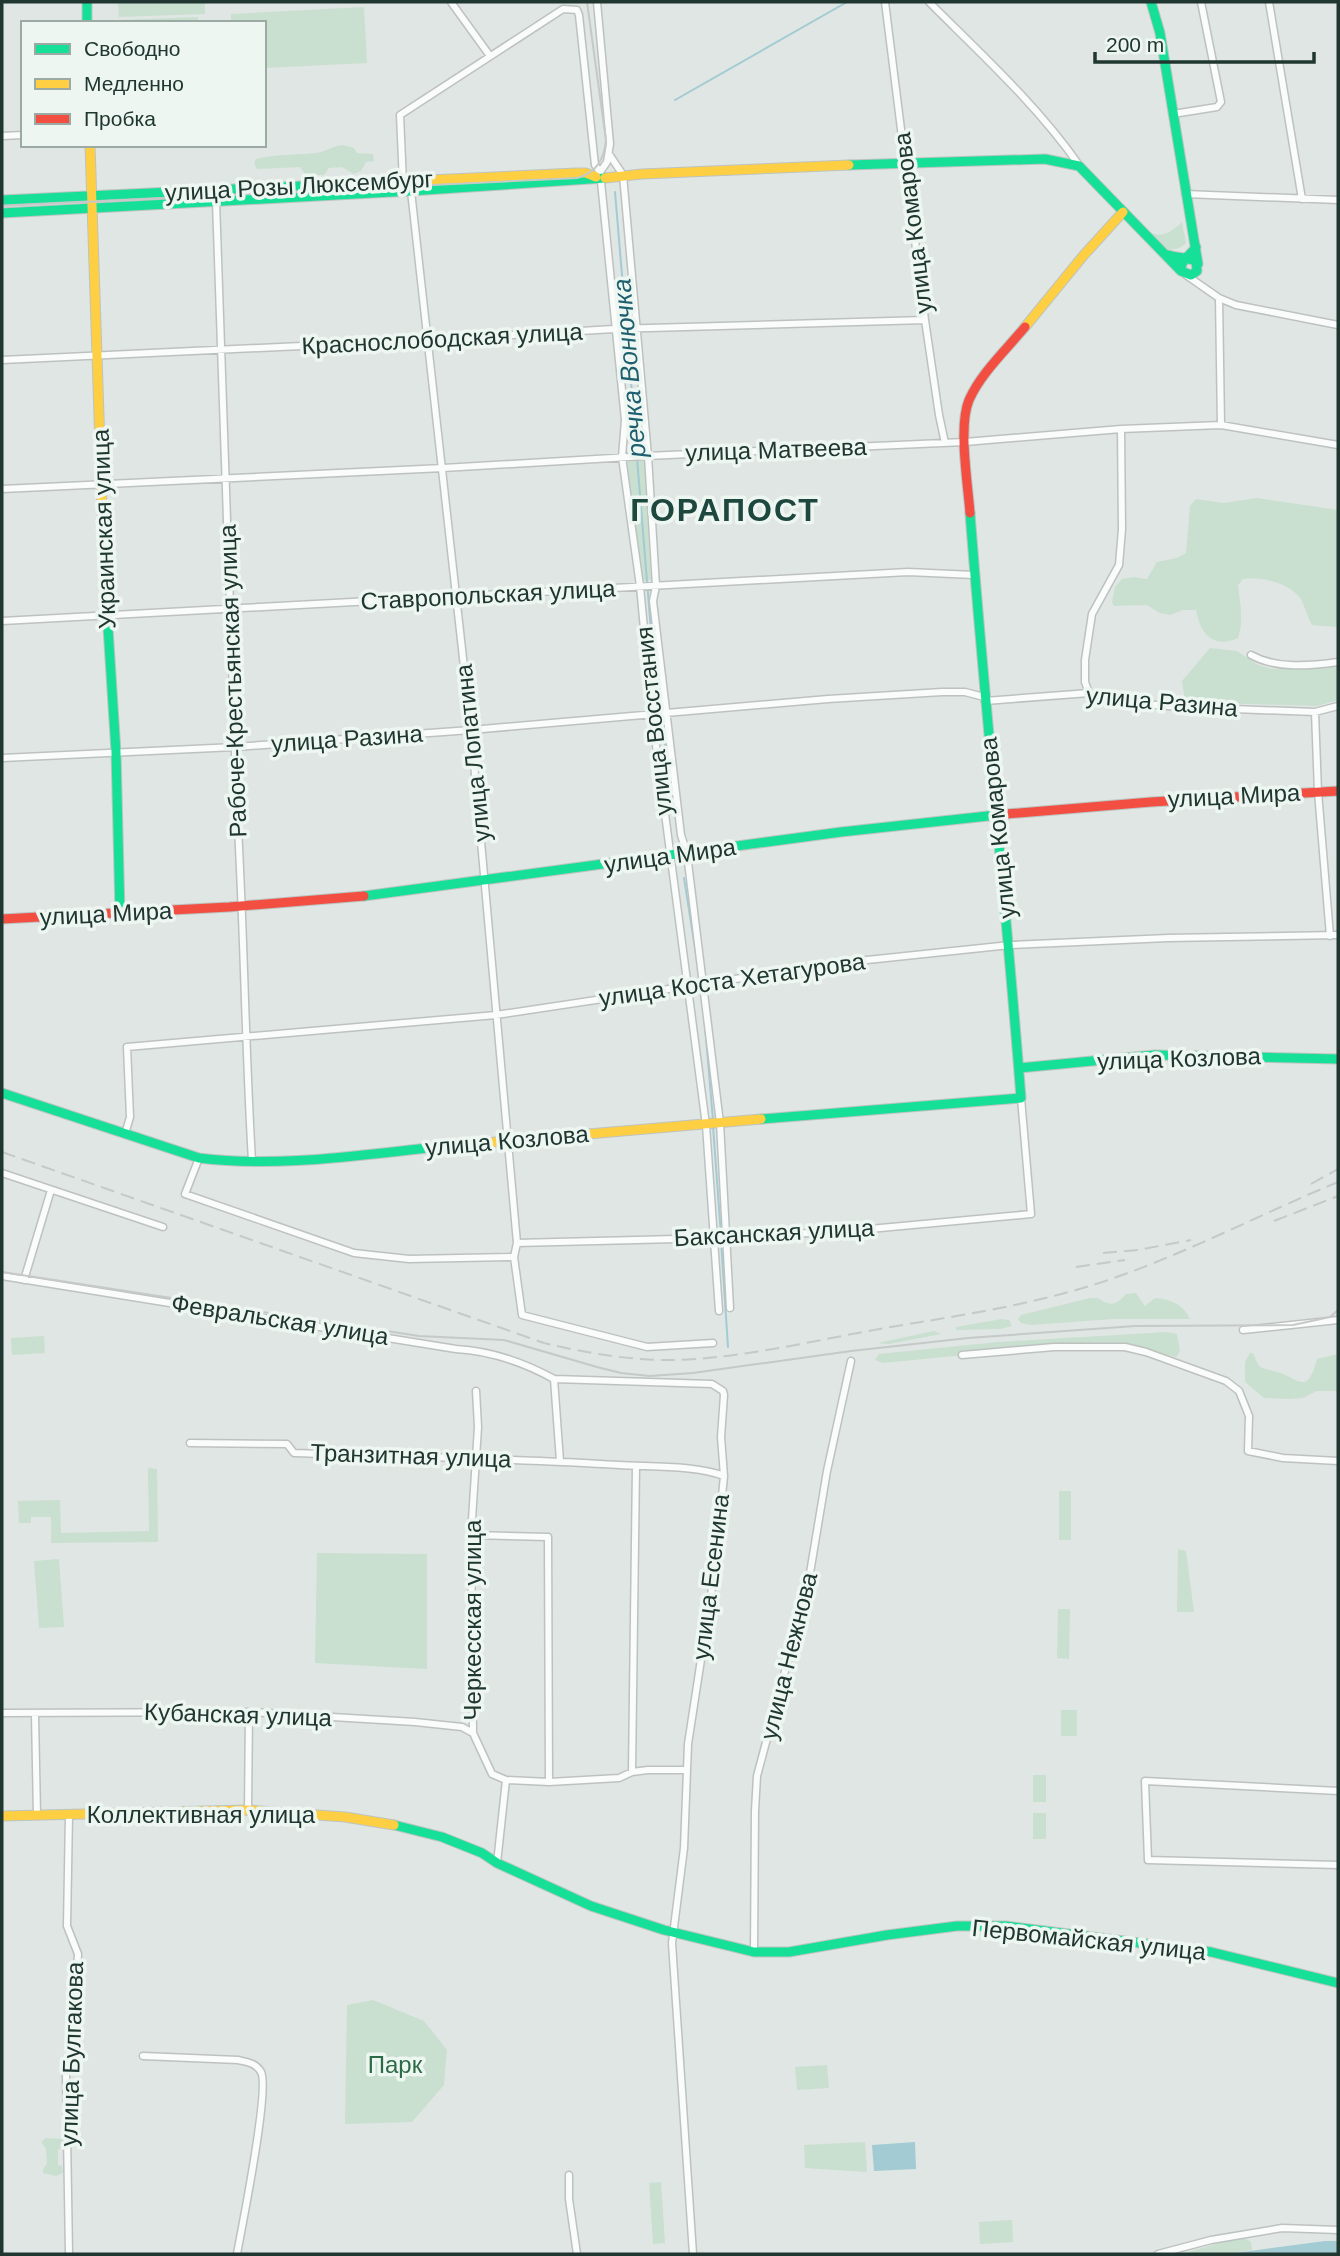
<svg xmlns="http://www.w3.org/2000/svg" width="1340" height="2256" font-family="Helvetica,sans-serif">
  <style>
    .green { fill: #c9dfd0 }
    .water { fill: #a2cbd3 }
    .lines { fill: none; stroke-linecap: round; stroke-linejoin: round }
    .stream { stroke: #a2cbd3; stroke-width: 2 }
    .street-casing { stroke: #bdc2c0; stroke-width: 9 }
    .fast-casing { stroke: #bcc4c1; stroke-width: 11 }
    .slow-casing { stroke: #bcc4c1; stroke-width: 11 }
    .jam-casing { stroke: #bcc4c1; stroke-width: 11 }
    .street { stroke: #fafbfb; stroke-width: 6 }
    .fast { stroke: #16e098; stroke-width: 9 }
    .slow { stroke: #ffcf43; stroke-width: 9 }
    .jam { stroke: #f24e42; stroke-width: 9 }
    .tram { stroke: #c5c9c8; stroke-width: 2 }
    .rail { stroke: #c5c9c8; stroke-width: 2; stroke-dasharray: 14 7; stroke-linecap: butt }
    .labels { text-anchor: middle; stroke-width: 7; stroke-linejoin: round; paint-order: stroke }
    .street-label { font-size: 24px; fill: #203731; stroke: #eef6f2 }
    .park-label { font-size: 24px; fill: #2d6b46; stroke: #eef6f2 }
    .water-label { font-size: 26px; font-style: italic; fill: #1e5f6f; stroke: #eef6f2 }
    .district-label { font-size: 32px; font-weight: bold; letter-spacing: 2px; fill: #1e473e; stroke: #eef6f2 }
  </style>
  <rect width="100%" height="100%" fill="#e0e6e3"/>
  <path class="green" d="M118,2H205V14L119,17Z
    M364,7L367,63L264,68V23H231V14Z
    M198,17V23H120V20Z
    M343,145L354,148L357,153L373,154L374,161L366,162L361,171L354,174L342,167L329,168L324,175H306L300,167L257,169L254,163L256,159C275,154 296,155 315,153C326,152 332,146 343,145Z
    M1182,222L1186,243C1171,257 1159,245 1146,235L1149,232C1161,239 1173,231 1182,222Z
    M644,461L651,580L643,581L626,462Z
    M1257,498L1338,510V627L1312,625C1307,616 1305,606 1300,598C1290,583 1260,576 1243,579L1238,585C1240,603 1244,620 1238,638C1212,649 1201,634 1196,610H1183L1170,615L1160,613L1147,605L1114,606L1112,602L1115,587L1122,579L1133,577L1147,579L1157,562L1177,558L1186,553L1190,506L1196,499L1224,503Z
    M1210,648L1237,651L1258,665L1272,669L1338,665V700L1317,706L1185,702L1182,681Z
    M1136,1293L1145,1306L1155,1298C1171,1299 1184,1305 1190,1319H1113L1031,1325L1021,1323L1018,1319L1021,1315L1090,1298H1098C1109,1307 1117,1305 1126,1294Z
    M1002,1319L1009,1320L1012,1326L1000,1329L956,1330V1327Z
    M934,1331L941,1334L889,1344L878,1343Z
    M1167,1332L1177,1334L1180,1351L1176,1357L1129,1345H1071L882,1363L875,1360L879,1354L998,1342Z
    M44,1336L45,1353L12,1355L11,1338Z
    M1250,1353H1253C1260,1371 1260,1367 1277,1372C1299,1378 1307,1397 1317,1359L1338,1354V1391H1316L1303,1398L1288,1399L1264,1398L1245,1382V1362Z
    M148,1468L157,1469L158,1542L51,1543V1517H31V1523H19L18,1501L60,1500L61,1533L149,1531Z
    M1059,1491H1071V1540H1059Z
    M1178,1549L1186,1551L1194,1612H1177Z
    M317,1553L427,1554V1669L315,1663Z
    M59,1559L64,1627L39,1628L34,1561Z
    M1058,1609H1070L1069,1659L1057,1658Z
    M1061,1710H1077V1736H1061Z
    M1033,1775H1046V1802H1033Z
    M1046,1813V1839H1033V1813Z
    M373,2000L424,2021L447,2050L444,2085L412,2122L345,2124L347,2005Z
    M827,2065L829,2088L797,2090L795,2067Z
    M46,2138L62,2139L63,2146L58,2150V2165L62,2166L63,2173L56,2176L43,2173V2169L47,2164L46,2149L41,2142Z
    M865,2142L867,2172L805,2168L804,2145Z
    M661,2182L665,2243L653,2244L649,2183Z
    M1012,2220L1013,2242L980,2244L979,2222Z
    M1233,2239H1246L1251,2242L1252,2250L1228,2254H1182Z"/>
  <path class="water" d="M915,2142L916,2169L874,2171L872,2145Z
    M1325,2241H1338V2254H1228Z"/>
  <g class="lines">
    <path class="stream" d="M675,100L847,2
      M615,192L637,453
      M637,458L652,643L660,711
      M661,716L666,752
      M684,878L698,967
      M704,1014L713,1120
      M713,1126L721,1235
      M721,1241L728,1347"/>
    <defs>
      <path id="street" d="M451,2L490,56
        M597,2L610,144L607,162L600,172
        M885,2L925,320L939,415L945,443
        M929,2C981,54 1037,105 1079,165
        M1269,2L1302,199
        M1173,114L1217,107L1221,102L1201,2
        M2,136L23,135
        M609,154L623,175L648,456L656,586L653,601L681,835L687,854L720,1123L730,1308
        M403,183L400,115L563,9L577,10L579,15L595,165L600,172L625,420L622,457L640,586L652,715L706,1125L719,1311
        M411,191L471,730L517,1243L514,1257L522,1315L647,1347L713,1343
        M1185,194L1338,200
        M216,201L237,810C244,927 245,1044 252,1161
        M1186,275L1219,298L1236,305L1338,325
        M1219,298L1221,425
        M2,360L428,340L614,329L925,320
        M2,489L443,468L646,456L965,442L1121,429L1221,425L1338,445
        M2,621L908,572L974,575
        M1251,655C1276,669 1310,666 1338,662
        M1089,693L1085,682V660L1092,614L1119,565L1122,529L1121,429
        M985,701L1089,693L1120,702L1180,707L1315,712L1338,706
        M1315,712L1318,792L1330,936
        M2,758L235,747L471,730L828,699L942,692H965L984,697
        M125,1134L130,1117L127,1047L496,1015L848,962L1010,945L1168,938L1338,935
        M199,1158L185,1194L354,1253L409,1259L514,1257
        M2,1173L163,1227
        M517,1243L716,1238L848,1231L1031,1214L1021,1098
        M2,1276L456,1349C492,1351 523,1362 554,1379L560,1461
        M24,1280L51,1190
        M1243,1330L1338,1320
        M962,1355L1054,1347H1125L1146,1352L1226,1381L1239,1391L1249,1416L1248,1451L1283,1458L1338,1461
        M554,1379L712,1384L723,1391L724,1395L721,1437L724,1476L714,1575L688,1744L684,1848L672,1943L693,2254
        M476,1391L478,1427L471,1535L473,1733L492,1774L506,1780L549,1782L619,1778L632,1772L648,1770H686
        M190,1443L287,1444L294,1453C403,1457 511,1458 619,1465C650,1467 696,1465 724,1476
        M471,1535L548,1537L549,1782
        M2,1713L249,1712L415,1722L462,1727L473,1733
        M35,1714L37,1815
        M632,1772L636,1466
        M1338,1791L1145,1781L1148,1860L1338,1865
        M248,1810L249,1712
        M497,1863L506,1780
        M754,1952L755,1811L757,1776L808,1585L827,1471L851,1361
        M143,2056L238,2060C247,2062 256,2063 261,2072C270,2089 242,2226 237,2254
        M569,2175V2199L577,2254
        M69,2254L66,2074L72,2059L78,1954L67,1926L69,1814
        M1158,2254L1211,2240L1282,2228L1338,2230"/>
      <path id="fast" d="M87,2V23
        M1151,2L1160,33L1198,264
        M849,165L1045,159L1079,166L1181,271
        M2,200L429,180
        M2,213L411,191L605,178
        M1168,255C1177,258 1187,257 1196,261L1197,271L1191,275L1181,271C1180,260 1190,256 1196,247
        M104,566L116,752L120,913
        M364,896L841,832L1006,814
        M1019,1068L1155,1055L1338,1059
        M2,1093L199,1158C278,1168 359,1155 438,1147
        M761,1119L1021,1098C1006,903 985,709 970,513
        M394,1825L442,1837L482,1853L497,1863L591,1906L664,1930L754,1952H789L887,1935L957,1926H1006L1211,1952L1338,1983"/>
      <path id="slow" d="M90,145L104,566
        M605,178L642,174L849,165
        M429,180L576,173H586L596,177
        M1025,327L1083,256L1123,212
        M438,1147L761,1119
        M2,1816L248,1810L345,1817L394,1825"/>
      <path id="jam" d="M970,513C968,485 958,426 969,400C981,373 1006,350 1025,327
        M1006,814L1151,802L1338,791
        M2,919L229,907L364,896"/>
    </defs>
    <use href="#street" class="street-casing"/>
    <use href="#fast" class="fast-casing"/>
    <use href="#slow" class="slow-casing"/>
    <use href="#jam" class="jam-casing"/>
    <use href="#street" class="street"/>
    <use href="#fast" class="fast"/>
    <use href="#slow" class="slow"/>
    <use href="#jam" class="jam"/>
    <path class="tram" d="M2,206L577,178C596,173 604,160 606,140L587,2
      M2,1272L419,1336L504,1340L597,1367L621,1373L650,1376L693,1373L851,1351L968,1338L1135,1326L1293,1325L1330,1317L1338,1310"/>
    <path class="rail" d="M2,1152L544,1343C586,1353 627,1360 670,1360C742,1359 815,1340 885,1328C962,1315 1040,1304 1114,1278C1191,1251 1263,1213 1338,1182
      M1311,1184L1338,1169
      M1274,1221L1338,1196
      M1103,1253L1138,1250L1191,1240
      M1076,1267L1125,1260"/>
  </g>
  <g class="labels">
    <g class="street-label">
      <text transform="translate(299 186) rotate(-3)" y="8">улица Розы Люксембург</text>
      <text transform="translate(913 223) rotate(-97)" y="8">улица Комарова</text>
      <text transform="translate(442 339) rotate(-3)" y="8">Краснослободская улица</text>
      <text transform="translate(776 450) rotate(-2)" y="8">улица Матвеева</text>
      <text transform="translate(104 529) rotate(-92)" y="8">Украинская улица</text>
      <text transform="translate(488 595) rotate(-3)" y="8">Ставропольская улица</text>
      <text transform="translate(233 681) rotate(-92)" y="8">Рабоче-Крестьянская улица</text>
      <text transform="translate(1162 702) rotate(5)" y="8">улица Разина</text>
      <text transform="translate(654 721) rotate(-96)" y="8">улица Восстания</text>
      <text transform="translate(347 739) rotate(-4)" y="8">улица Разина</text>
      <text transform="translate(473 753) rotate(-96)" y="8">улица Лопатина</text>
      <text transform="translate(1234 796) rotate(-3)" y="8">улица Мира</text>
      <text transform="translate(998 828) rotate(-96)" y="8">улица Комарова</text>
      <text transform="translate(670 856) rotate(-8)" y="8">улица Мира</text>
      <text transform="translate(106 914) rotate(-3)" y="8">улица Мира</text>
      <text transform="translate(732 980) rotate(-8)" y="8">улица Коста Хетагурова</text>
      <text transform="translate(1179 1059) rotate(-2)" y="8">улица Козлова</text>
      <text transform="translate(507 1141) rotate(-5)" y="8">улица Козлова</text>
      <text transform="translate(774 1233) rotate(-3)" y="8">Баксанская улица</text>
      <text transform="translate(280 1320) rotate(9)" y="8">Февральская улица</text>
      <text transform="translate(411 1456) rotate(2)" y="8">Транзитная улица</text>
      <text transform="translate(711 1577) rotate(-83)" y="8">улица Есенина</text>
      <text transform="translate(473 1620) rotate(-90)" y="8">Черкесская улица</text>
      <text transform="translate(789 1656) rotate(-76)" y="8">улица Нежнова</text>
      <text transform="translate(238 1715) rotate(2)" y="8">Кубанская улица</text>
      <text x="201" y="1823">Коллективная улица</text>
      <text transform="translate(1089 1940) rotate(6)" y="8">Первомайская улица</text>
      <text transform="translate(72 2054) rotate(-88)" y="8">улица Булгакова</text>
    </g>
    <g class="park-label">
      <text x="395" y="2073">Парк</text>
    </g>
    <g class="water-label">
      <text transform="translate(629 368) rotate(-95)" y="9">речка Вонючка</text>
    </g>
    <g class="district-label">
      <text x="725" y="521">ГОРАПОСТ</text>
    </g>
  </g>
  <rect width="1340" height="2256" fill="none" stroke="#203731" stroke-width="7"/>
  <rect x="21" y="21" width="245" height="126" fill="#eef6f2" stroke="#9caaa5" stroke-width="2"/>
  <rect x="35" y="44" width="35" height="10" fill="#16e098" stroke="#9caaa5" stroke-width="2"/>
  <text x="84" y="56" font-size="21" fill="#203731">Свободно</text>
  <rect x="35" y="79" width="35" height="10" fill="#ffcf43" stroke="#9caaa5" stroke-width="2"/>
  <text x="84" y="91" font-size="21" fill="#203731">Медленно</text>
  <rect x="35" y="114" width="35" height="10" fill="#f24e42" stroke="#9caaa5" stroke-width="2"/>
  <text x="84" y="126" font-size="21" fill="#203731">Пробка</text>
  <path d="M1095 52v10h219v-10" fill="none" stroke="#203731" stroke-width="3.5"/>
  <text x="1106" y="52" font-size="21" fill="#203731" stroke="#eef6f2" stroke-width="5" paint-order="stroke">200 m</text>
</svg>
